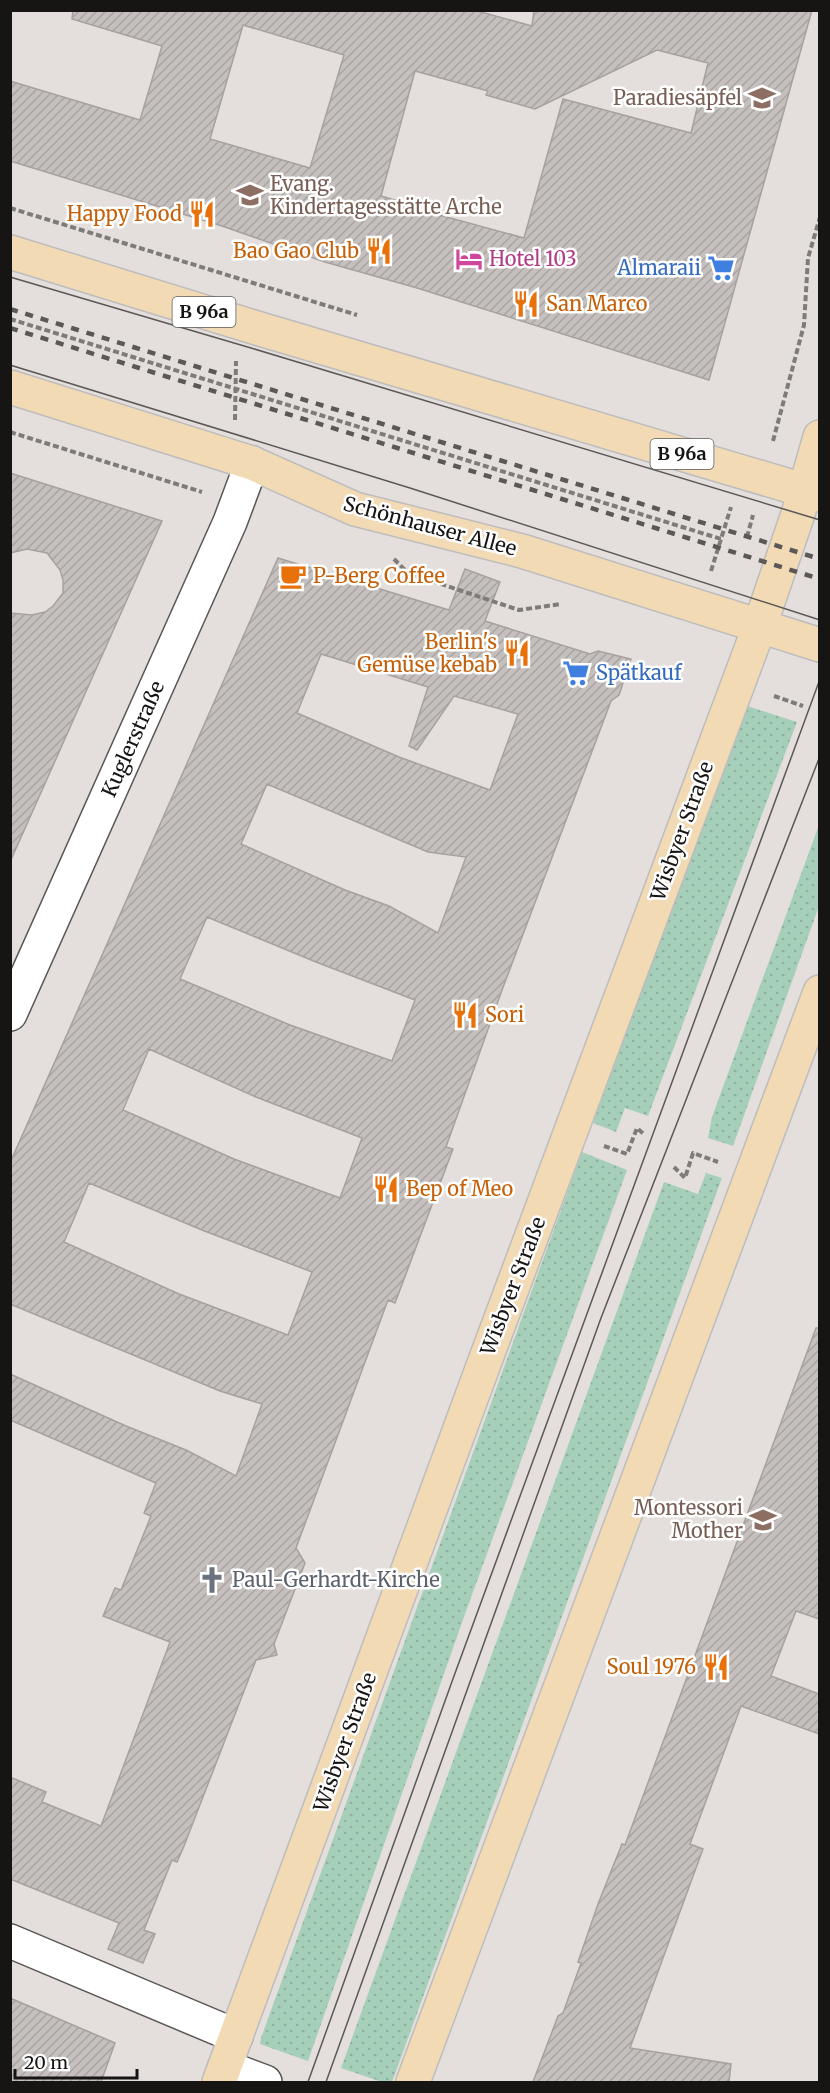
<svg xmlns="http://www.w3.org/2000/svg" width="830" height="2093" font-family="Merriweather,serif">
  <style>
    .grass { fill: url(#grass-dots) }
    .building { fill: url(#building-hatch); stroke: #a6a19f; stroke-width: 1.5; fill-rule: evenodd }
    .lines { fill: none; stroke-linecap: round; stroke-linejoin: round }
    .minor-casing { stroke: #5a5654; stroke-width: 36 }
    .major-casing { stroke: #bebdbd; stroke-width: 36 }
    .path { stroke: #7e7b79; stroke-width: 4; stroke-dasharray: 6 3; stroke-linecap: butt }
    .minor { stroke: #fff; stroke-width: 33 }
    .major { stroke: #f2dab5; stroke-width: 33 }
    .tram { stroke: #5b5857; stroke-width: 1.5 }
    .rail { stroke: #5b5857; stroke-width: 4.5; stroke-dasharray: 8 8; stroke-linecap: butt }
    .labels { text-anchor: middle; stroke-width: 5; stroke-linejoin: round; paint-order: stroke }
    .shield { fill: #fff; stroke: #5d5b5a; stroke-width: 1.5 }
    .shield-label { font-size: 18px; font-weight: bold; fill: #171514 }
    .education-label { font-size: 20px; fill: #785e54; stroke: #fff; text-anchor: end }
    .food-label { font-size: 20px; fill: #c56008; stroke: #fff; text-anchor: end }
    .hotel-label { font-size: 20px; fill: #b23c85; stroke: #fff; text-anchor: start }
    .shop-label { font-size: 20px; fill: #366cbe; stroke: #fff; text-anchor: end }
    .street-label { font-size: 20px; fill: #171514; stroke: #fff }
    .worship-label { font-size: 20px; fill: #5b616d; stroke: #fff; text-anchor: start }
  </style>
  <defs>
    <pattern id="grass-dots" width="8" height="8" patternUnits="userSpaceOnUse" patternTransform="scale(1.5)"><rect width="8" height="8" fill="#a6cfba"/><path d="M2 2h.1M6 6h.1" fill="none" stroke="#8eb19f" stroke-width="1.8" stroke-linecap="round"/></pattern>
    <pattern id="building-hatch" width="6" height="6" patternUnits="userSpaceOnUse" patternTransform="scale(1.5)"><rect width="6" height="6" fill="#c5c0be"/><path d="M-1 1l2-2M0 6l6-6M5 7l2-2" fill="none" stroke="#a8a4a2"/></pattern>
  </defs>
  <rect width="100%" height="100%" fill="#e4dfdc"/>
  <path class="grass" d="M747,706L797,722L648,1116L625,1108L616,1132L593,1123Z
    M819,825V906L733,1146L708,1138L712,1117Z
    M582,1152L627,1170L465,1614L308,2061L260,2044L261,2038Z
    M706,1173L722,1178L392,2082H382L341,2068L664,1182L698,1194Z"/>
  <path class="building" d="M73,10H474L532,26L534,10H812L709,380L417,288L325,262L222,226L10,161V81L140,120L162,46L72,19ZM243,25L344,55L310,168L210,139ZM657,50L708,63L691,133L563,99L524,238L410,207L411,205L381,196L415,71L488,91L486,95L535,109Z
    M10,473L162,521L10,862V613L32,615L45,612L53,606L63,593V580L60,570L47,553L27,549L10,553Z
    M278,558L449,610L465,569L500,582L485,621L590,654L598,651L631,659L619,695L611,701L502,990L446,1147L453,1149L395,1303L388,1300L296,1548L305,1563L274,1644L277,1655L256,1660L184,1846L177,1862L172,1860L144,1930L155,1934L143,1963L108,1949L119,1923L10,1879V1777L46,1792L42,1802L101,1826L170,1642L103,1616L115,1588L121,1590L151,1516L144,1513L156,1483L10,1420V1374L126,1426L186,1450L236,1476L262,1404L220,1391L10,1304V1163ZM321,654L428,687L409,746L417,750L454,696L518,714L490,790L399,757L297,713ZM267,784L428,852L466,857L438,933L389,906L345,890L241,844ZM207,917L316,962L415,1000L392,1061L290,1025L180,979ZM149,1049L256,1097L362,1138L340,1198L234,1159L123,1110ZM89,1183L202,1230L312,1272L288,1335L179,1294L64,1242Z
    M816,1328H819V1619L796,1611L771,1676L819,1694V1734L741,1706L690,1844L703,1849L630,2048L731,2064L729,2082H533L558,2016L563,2013L581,1963L578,1962L598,1904L622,1844L625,1845Z
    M10,1998L115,2043L101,2082H10Z"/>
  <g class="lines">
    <defs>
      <path id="minor" d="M10,1014L230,522L252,463
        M10,1941L236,2036
        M225,2067L265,2082"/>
      <path id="major" d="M10,252L260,329L820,495
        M10,387L252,463L355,509L522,551L820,645
        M219,2082L482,1369L760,625L798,514L820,437
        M413,2082L820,992"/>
    </defs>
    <use href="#minor" class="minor-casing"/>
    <use href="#major" class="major-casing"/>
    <path class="path" d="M10,208L357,315
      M10,319L721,539
      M235,420L236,361
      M10,432L202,492
      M773,441L804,325L808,258L820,217
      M747,537L753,515
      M394,559L408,573L519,610L561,604
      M711,571L731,507
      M774,696L803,706
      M604,1146L627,1154L637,1128L645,1135
      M674,1167L685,1178L693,1153L718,1162"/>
    <use href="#minor" class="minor"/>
    <use href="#major" class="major"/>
    <path class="tram" d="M10,277L251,348L820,520
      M10,365L410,488L820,620
      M308,2082L454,1676L820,679
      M326,2082L601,1318L820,756"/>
    <path class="rail" d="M10,309L820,559
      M10,328L820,579"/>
  </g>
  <defs>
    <symbol id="school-bare" viewBox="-9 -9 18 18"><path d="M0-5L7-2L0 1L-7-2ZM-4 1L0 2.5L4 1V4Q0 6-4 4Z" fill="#8d6e63" stroke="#fff" stroke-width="2.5" paint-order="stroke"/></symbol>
    <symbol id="restaurant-bare" viewBox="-9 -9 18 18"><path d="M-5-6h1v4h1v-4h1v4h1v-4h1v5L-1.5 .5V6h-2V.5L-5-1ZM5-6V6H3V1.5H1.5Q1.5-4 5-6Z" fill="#e8710a" stroke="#fff" stroke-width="2.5" paint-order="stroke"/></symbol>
    <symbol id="hotel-bare" viewBox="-9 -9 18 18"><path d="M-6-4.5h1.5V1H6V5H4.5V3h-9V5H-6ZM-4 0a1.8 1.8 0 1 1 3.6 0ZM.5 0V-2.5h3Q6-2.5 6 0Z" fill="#d1479c" stroke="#fff" stroke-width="2.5" paint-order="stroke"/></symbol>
    <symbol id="supermarket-bare" viewBox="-9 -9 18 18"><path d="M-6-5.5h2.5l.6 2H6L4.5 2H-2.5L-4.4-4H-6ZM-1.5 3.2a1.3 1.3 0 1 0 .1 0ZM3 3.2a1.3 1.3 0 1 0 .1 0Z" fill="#3f7fe0" stroke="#fff" stroke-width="2.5" paint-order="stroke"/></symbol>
    <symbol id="cafe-bare" viewBox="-9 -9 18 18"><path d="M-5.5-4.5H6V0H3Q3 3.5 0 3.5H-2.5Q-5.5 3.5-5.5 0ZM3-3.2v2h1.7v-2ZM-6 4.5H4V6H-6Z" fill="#e8710a" stroke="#fff" stroke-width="2.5" paint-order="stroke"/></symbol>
    <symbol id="church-bare" viewBox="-9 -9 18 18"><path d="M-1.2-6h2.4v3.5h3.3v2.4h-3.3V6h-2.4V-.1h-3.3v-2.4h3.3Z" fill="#6b7280" stroke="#fff" stroke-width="2.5" paint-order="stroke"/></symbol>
  </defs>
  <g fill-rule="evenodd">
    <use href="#school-bare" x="743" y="79" width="38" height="38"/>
    <use href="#school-bare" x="231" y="176" width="38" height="38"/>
    <use href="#restaurant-bare" x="183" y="195" width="38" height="38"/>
    <use href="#restaurant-bare" x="360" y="232" width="38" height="38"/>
    <use href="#hotel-bare" x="450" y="240" width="38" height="38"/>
    <use href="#supermarket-bare" x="702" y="249" width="38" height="38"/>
    <use href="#restaurant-bare" x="507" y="285" width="38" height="38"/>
    <use href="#cafe-bare" x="274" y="557" width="38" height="38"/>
    <use href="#restaurant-bare" x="498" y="634" width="38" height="38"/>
    <use href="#supermarket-bare" x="557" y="654" width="38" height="38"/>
    <use href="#restaurant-bare" x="446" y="996" width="38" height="38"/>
    <use href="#restaurant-bare" x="367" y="1170" width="38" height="38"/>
    <use href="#school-bare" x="744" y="1501" width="38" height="38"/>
    <use href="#church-bare" x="193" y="1561" width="38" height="38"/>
    <use href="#restaurant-bare" x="697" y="1648" width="38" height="38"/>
  </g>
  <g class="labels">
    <g class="shield">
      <rect x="172.5" y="297" width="63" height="30" rx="4.5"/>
      <rect x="650.5" y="439" width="63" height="30" rx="4.5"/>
    </g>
    <g class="shield-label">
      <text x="204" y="318">B 96a</text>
      <text x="682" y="460">B 96a</text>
    </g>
    <g class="education-label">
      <text x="742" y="105">Paradiesäpfel</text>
      <text x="270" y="191" text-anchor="start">Evang.<tspan x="270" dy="23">Kindertagesstätte Arche</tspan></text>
      <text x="743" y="1515">Montessori<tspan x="743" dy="23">Mother</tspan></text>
    </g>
    <g class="food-label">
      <text x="182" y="221">Happy Food</text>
      <text x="359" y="258">Bao Gao Club</text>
      <text x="546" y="311" text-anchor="start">San Marco</text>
      <text x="313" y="583" text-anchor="start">P-Berg Coffee</text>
      <text x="497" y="649">Berlin's<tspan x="497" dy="23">Gemüse kebab</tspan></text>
      <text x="485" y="1022" text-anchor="start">Sori</text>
      <text x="406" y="1196" text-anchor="start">Bep of Meo</text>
      <text x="696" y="1674">Soul 1976</text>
    </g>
    <g class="hotel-label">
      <text x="489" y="266">Hotel 103</text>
    </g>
    <g class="shop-label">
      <text x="701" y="275">Almaraii</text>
      <text x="596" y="680" text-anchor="start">Spätkauf</text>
    </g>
    <g class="street-label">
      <text transform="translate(430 526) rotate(15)" y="7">Schönhauser Allee</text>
      <text transform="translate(133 739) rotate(-66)" y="7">Kuglerstraße</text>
      <text transform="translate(682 831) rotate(-70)" y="7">Wisbyer Straße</text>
      <text transform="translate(513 1286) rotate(-69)" y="7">Wisbyer Straße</text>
      <text transform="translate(345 1742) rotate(-70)" y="7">Wisbyer Straße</text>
    </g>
    <g class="worship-label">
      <text x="232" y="1587">Paul-Gerhardt-Kirche</text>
    </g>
  </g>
  <rect width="830" height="2093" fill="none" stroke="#171514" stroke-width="24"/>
  <path d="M15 2069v9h122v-9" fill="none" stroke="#171514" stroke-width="3"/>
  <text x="24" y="2069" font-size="18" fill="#171514" stroke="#ffffff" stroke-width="4.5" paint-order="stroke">20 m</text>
</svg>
